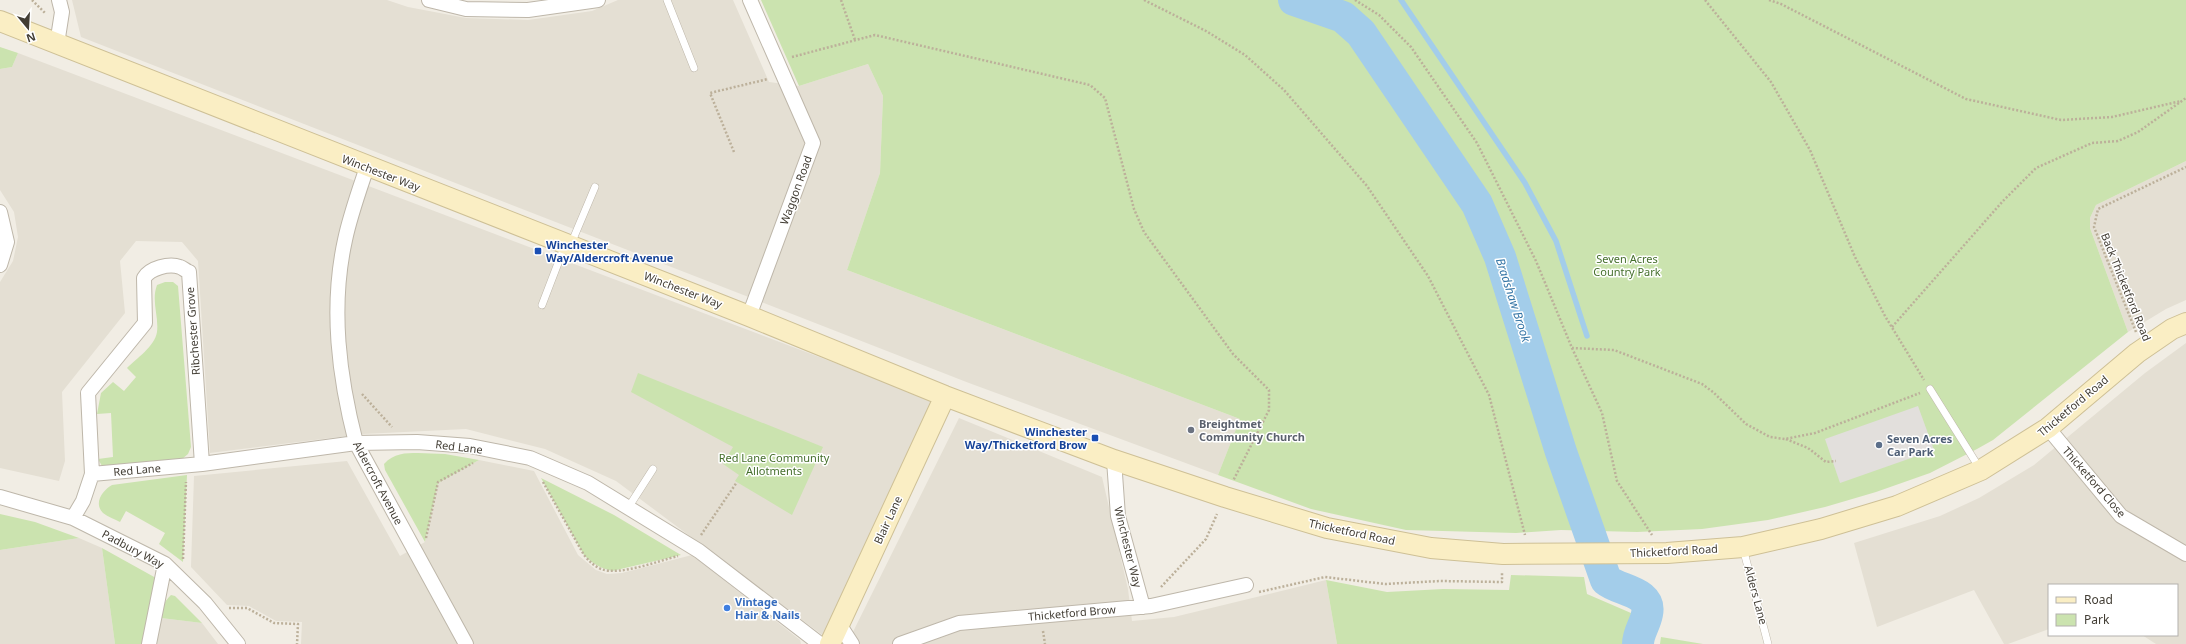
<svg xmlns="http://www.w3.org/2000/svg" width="2186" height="644" font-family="'Noto Sans',sans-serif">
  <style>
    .residential { fill: #e4dfd3 }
    .green { fill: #cbe3af }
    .parking { fill: #e2dfdc }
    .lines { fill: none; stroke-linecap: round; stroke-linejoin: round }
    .stream { stroke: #a3cdea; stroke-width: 5.5 }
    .river { stroke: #a3cdea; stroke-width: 32 }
    .lane-casing { stroke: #beb7aa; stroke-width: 8 }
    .street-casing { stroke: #beb7aa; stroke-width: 16 }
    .secondary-casing { stroke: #cec096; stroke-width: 22 }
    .path { stroke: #bcb09a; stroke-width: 2.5; stroke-dasharray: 2 2; stroke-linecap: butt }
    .lane { stroke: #fff; stroke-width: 7 }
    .street { stroke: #fff; stroke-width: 14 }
    .secondary { stroke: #faeec4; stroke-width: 20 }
    .transit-dot { fill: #1a4fb4; stroke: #fff; stroke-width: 1.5 }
    .worship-dot { fill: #6b7280; stroke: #fff; stroke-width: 1.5 }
    .service-dot { fill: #5c6f8a; stroke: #fff; stroke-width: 1.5 }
    .shop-dot { fill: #3f7fe0; stroke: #fff; stroke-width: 1.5 }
    .labels { text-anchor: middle; stroke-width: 3; stroke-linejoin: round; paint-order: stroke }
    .street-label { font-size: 11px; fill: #423d34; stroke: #fff }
    .transit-label { font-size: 11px; font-weight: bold; fill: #164399; stroke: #fff; text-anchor: start }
    .park-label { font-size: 11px; fill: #456f2c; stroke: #fff }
    .worship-label { font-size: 11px; font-weight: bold; fill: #5b616d; stroke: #fff; text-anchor: start }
    .service-label { font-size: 11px; font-weight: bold; fill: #4e5e75; stroke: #fff; text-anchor: start }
    .shop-label { font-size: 11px; font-weight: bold; fill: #366cbe; stroke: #fff; text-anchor: start }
    .water-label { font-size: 12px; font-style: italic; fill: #3676a6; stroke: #fff }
  </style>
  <rect width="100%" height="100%" fill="#f1ede4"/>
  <path class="residential" d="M72,0H387L408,7L466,18L528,20L592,11L618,0H733L769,82L799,86L868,64L883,96L880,173L847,270L1240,419L1218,475L969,383L81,37Z
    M18,53L935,401L825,637L616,481L545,449L466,429L363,434L210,453L198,261L182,242L136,241L120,261L125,313L62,392L65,461L59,481L0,468V282L13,261L18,237L14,212L0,190V69L12,67Z
    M2186,161V300L2166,309L2128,332L2090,228V218L2096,205Z
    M2186,343V644H2156L2142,635H2177V585H2049V629L2008,644H2004L1974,590L1877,627L1854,543L1940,516L1979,498L2034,465L2145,373Z
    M959,418L1102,477L1128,589L1132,621L1174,617L1326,580L1337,644H847Z
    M479,460L534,471L578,555L596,570L607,574L622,573L692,555L800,640L801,644H301L302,622L276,621L249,606L227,605L191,567L194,476L347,461L400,556L425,542L438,482Z
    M79,538L102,548L115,644H0V550Z
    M161,618L202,623L218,644H157Z"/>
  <path class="green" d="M761,0H2186V161L2096,205L2090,218V228L2128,332L1993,440L1977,449L1930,473L1876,492L1825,507L1768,520L1702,529L1637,532L1561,530L1516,533L1406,530L1311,509L1218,475L1240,419L847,270L880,173L883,96L868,64L799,86Z
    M0,47L18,53L12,67L0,69Z
    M165,282H173L178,286L191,447L188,454L182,459L102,466L98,459L113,457L111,413L97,414L101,393L113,382L124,391L136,377L127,368C136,359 155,346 157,332C159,316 151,301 157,285Z
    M638,373L823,447L792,515L735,481L739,475L723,464L733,447L631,392Z
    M418,453L445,454L479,460L438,483L425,542L385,470L384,464C394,453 405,453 418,453Z
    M187,475L183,562L159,544L165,533L126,511L120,522C115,519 108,517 103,513C93,503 103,490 112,485Z
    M541,478L614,515L681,555L612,571C600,568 593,564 584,555Z
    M0,514L35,522L79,538L0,550Z
    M102,548L156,578L143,644H115Z
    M1511,575L1584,577L1587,594L1631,613L1629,644H1337L1326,580L1387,592L1443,589L1509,590Z
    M171,595L175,596L202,623L161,618C161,610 164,601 171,595Z
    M1661,637L1703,644H1660Z"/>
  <path class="parking" d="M1918,406L1934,450L1840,483L1825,439Z"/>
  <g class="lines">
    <path class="stream" d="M1401,0L1525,183L1556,241L1587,336"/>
    <path class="river" d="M1294,0L1343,17L1361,33L1477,204L1500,257L1561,452L1606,580C1619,591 1652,591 1647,614C1645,625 1638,633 1638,644"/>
    <defs>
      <path id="lane" d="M667,0L694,68
        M571,244L595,187
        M542,305L565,245
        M1930,389L1980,469
        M628,508L653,469
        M1743,548L1768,644"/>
      <path id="street" d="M429,0L466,9L528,10L598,0
        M57,44L62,12L59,0
        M367,167C359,191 350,216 345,240C330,308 339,377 356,443L466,644
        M0,212L7,242L0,265
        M749,316L813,143L750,0
        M2048,428L2121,516L2186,554
        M1114,460L1118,516L1143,607
        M92,474L88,393L145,323L144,278C150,268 169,263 180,267C183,268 186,271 189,272L202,464
        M0,497L73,518L165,564L205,603L238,644
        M73,518L83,501L92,474L202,464L356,443L417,442L470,446L530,458L588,483L699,551L820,644
        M839,624L852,644
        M149,644L165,564
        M900,644L959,623L1151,606L1246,585"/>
      <path id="secondary" d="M0,21L749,316L945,396L1114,460L1225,497L1327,528L1431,548L1503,554L1667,553L1743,547L1821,529L1897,506L1981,470L2048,428L2137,353L2172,329L2186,323
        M830,644L945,396"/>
    </defs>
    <use href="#lane" class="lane-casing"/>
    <use href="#street" class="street-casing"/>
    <use href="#secondary" class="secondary-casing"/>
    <path class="path" d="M32,0L46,14
      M841,0L855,40
      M1144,0L1206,31L1245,55L1284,90L1367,186L1428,276L1489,395L1525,535
      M1355,0L1379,15L1411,47L1477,143L1536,261L1572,348L1614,350L1702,384L1713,392L1746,424L1770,437L1785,439L1815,433L1920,393
      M1705,0L1771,82L1810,150L1855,257L1885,316L1924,380
      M1769,0L1781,4L1966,99L2061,120L2112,117L2181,101
      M792,57L875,35L1090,85L1105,98L1134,209L1144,232L1233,354L1269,390V410L1233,481
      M734,152L710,93L768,79
      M1892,327L2003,201L2036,168L2092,143L2118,141L2138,132L2186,98
      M2136,332L2094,227L2098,209L2186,167
      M1572,348L1602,413L1617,481L1652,535
      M362,394L392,427
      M1786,439L1808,448L1826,462L1836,461
      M543,482L584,555C589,561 594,566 601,569C620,576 658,561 678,556
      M701,535L737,482
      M426,538L438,482L473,463
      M183,559L186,482
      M1161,587L1206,539L1217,514
      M1259,592L1325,577L1385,584L1440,581L1502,582V573
      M229,608H247L274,623L298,624L297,644
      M1043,631L1045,644"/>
    <use href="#lane" class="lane"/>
    <use href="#street" class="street"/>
    <use href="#secondary" class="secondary"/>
  </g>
  <g class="transit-dot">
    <rect x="534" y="247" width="8" height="8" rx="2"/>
    <rect x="1091" y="434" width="8" height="8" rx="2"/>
  </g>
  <circle class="worship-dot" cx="1191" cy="430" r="4"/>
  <circle class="service-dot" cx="1879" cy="445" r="4"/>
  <circle class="shop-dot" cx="727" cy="608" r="4"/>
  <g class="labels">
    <g class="street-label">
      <text transform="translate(381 173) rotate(21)" y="4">Winchester Way</text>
      <text transform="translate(796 190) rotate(-70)" y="4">Waggon Road</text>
      <text transform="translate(2126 287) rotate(68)" y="4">Back Thicketford Road</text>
      <text transform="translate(683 290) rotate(21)" y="4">Winchester Way</text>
      <text transform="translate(193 331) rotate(-94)" y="4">Ribchester Grove</text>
      <text transform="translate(2073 406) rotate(-40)" y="4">Thicketford Road</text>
      <text transform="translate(459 447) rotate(7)" y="4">Red Lane</text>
      <text transform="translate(137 470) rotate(-5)" y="4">Red Lane</text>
      <text transform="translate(2094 482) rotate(49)" y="4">Thicketford Close</text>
      <text transform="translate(378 483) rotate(62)" y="4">Aldercroft Avenue</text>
      <text transform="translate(888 520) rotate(-65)" y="4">Blair Lane</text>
      <text transform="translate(1352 532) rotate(12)" y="4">Thicketford Road</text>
      <text transform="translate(1128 547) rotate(76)" y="4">Winchester Way</text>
      <text transform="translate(133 549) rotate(28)" y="4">Padbury Way</text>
      <text transform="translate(1674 551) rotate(-3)" y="4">Thicketford Road</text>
      <text transform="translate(1756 595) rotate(75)" y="4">Alders Lane</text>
      <text transform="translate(1072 613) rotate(-5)" y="4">Thicketford Brow</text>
    </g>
    <g class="transit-label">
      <text x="546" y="249">Winchester<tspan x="546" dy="13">Way/Aldercroft Avenue</tspan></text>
      <text x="1087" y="436" text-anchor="end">Winchester<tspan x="1087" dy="13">Way/Thicketford Brow</tspan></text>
    </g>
    <g class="park-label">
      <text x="1627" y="263">Seven Acres<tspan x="1627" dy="13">Country Park</tspan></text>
      <text x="774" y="462">Red Lane Community<tspan x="774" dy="13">Allotments</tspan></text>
    </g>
    <g class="worship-label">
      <text x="1199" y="428">Breightmet<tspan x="1199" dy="13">Community Church</tspan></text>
    </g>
    <g class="service-label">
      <text x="1887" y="443">Seven Acres<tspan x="1887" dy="13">Car Park</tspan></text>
    </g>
    <g class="shop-label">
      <text x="735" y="606">Vintage<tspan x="735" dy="13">Hair &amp; Nails</tspan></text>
    </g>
    <g class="water-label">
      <text transform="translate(1513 300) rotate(72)" y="4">Bradshaw Brook</text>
    </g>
  </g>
  <rect x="2048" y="584" width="130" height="52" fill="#ffffff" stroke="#b3b1ae"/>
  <rect x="2056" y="597" width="20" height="6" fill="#faeec4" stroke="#b3b1ae"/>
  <text x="2084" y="604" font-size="12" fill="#423d34">Road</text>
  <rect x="2056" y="614" width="20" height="12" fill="#cbe3af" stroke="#b3b1ae"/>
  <text x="2084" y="624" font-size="12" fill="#423d34">Park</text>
  <g transform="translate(28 28) rotate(162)" stroke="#ffffff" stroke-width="3" paint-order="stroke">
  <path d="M0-3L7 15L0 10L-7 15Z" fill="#423d34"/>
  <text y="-6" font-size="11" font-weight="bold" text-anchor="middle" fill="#423d34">N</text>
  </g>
</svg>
